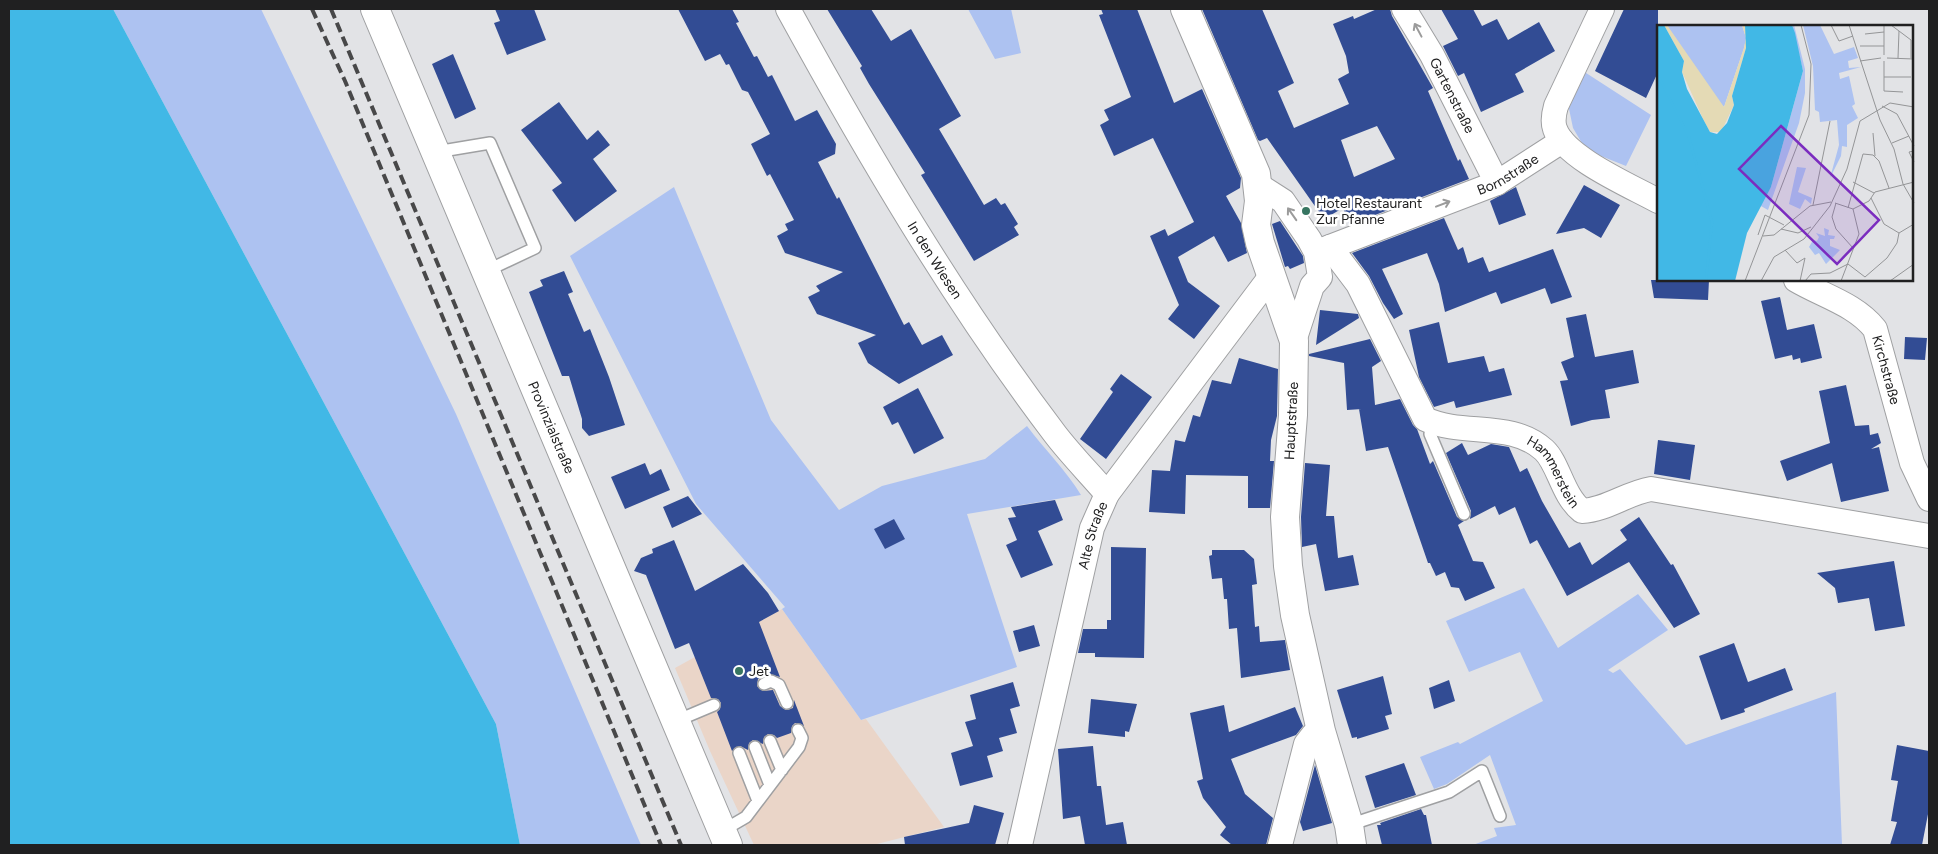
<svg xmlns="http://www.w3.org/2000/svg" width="1938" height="854" font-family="Figtree,sans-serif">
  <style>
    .commercial { fill: #ead5c8 }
    .green { fill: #adc2f1 }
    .water { fill: #41b8e6 }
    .building { fill: #324c94; fill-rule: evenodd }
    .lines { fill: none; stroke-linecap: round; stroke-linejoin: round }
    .service-casing { stroke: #9fa0a2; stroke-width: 14 }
    .minor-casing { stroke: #9fa0a2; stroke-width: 26 }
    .tertiary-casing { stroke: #9fa0a2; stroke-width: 30 }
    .primary-casing { stroke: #9fa0a2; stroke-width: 30 }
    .service { stroke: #fff; stroke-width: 11 }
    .minor { stroke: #fff; stroke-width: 24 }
    .tertiary { stroke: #fff; stroke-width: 28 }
    .primary { stroke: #fff; stroke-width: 28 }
    .rail { stroke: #484849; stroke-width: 4; stroke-dasharray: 10 5; stroke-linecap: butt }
    .oneway { stroke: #9b9b9b }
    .poi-dot { fill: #377561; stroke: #fff; stroke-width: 2 }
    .labels { text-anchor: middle; stroke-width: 5; stroke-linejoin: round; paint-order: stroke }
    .street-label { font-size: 14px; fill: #202021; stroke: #fff }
    .poi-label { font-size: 14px; fill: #202021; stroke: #fff; text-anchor: start }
    .inset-river { fill: none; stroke: #41b8e6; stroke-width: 2.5 }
    .inset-road { fill: none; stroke: #949597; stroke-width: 1 }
    .view { fill: #7b2cbf; fill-opacity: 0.15; stroke: #7b2cbf; stroke-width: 2.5 }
    .inset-edge { fill: none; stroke: #202021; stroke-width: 2.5 }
  </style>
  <rect width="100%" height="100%" fill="#e2e3e6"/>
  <path class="commercial" d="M782,609L861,720L866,719L944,827L873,845H754L710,751L675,668Z"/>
  <path class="green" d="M113,9H261L456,414L641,845H520L496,724Z
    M968,9H1011L1021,53L995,59Z
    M1583,71L1651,115L1626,166L1586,150L1573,128L1568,104Z
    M674,187L771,420L839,510L882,486L985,459L1027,426C1044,449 1066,470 1081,495L967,514L1017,667L861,720L782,609L785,607L696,504L570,256Z
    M1524,588L1558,648L1638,594L1668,630L1608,670L1613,673L1620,669L1686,745L1836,692L1842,845H1473L1497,836L1494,828L1516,825L1490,755L1447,784L1434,789L1420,757L1458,742L1460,744L1543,701L1520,652L1469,672L1446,621Z"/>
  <path class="water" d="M9,9H113L496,724L520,845H9Z"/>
  <path class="building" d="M495,9H534L546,40L507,55L494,23L500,21Z
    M678,9H732L739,22L736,23L754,57L757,56L768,77L772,75L795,121L817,110L836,144L835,154L818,162L837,199L839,197L904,325L909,322L922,345L942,335L953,355L899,384L868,363L858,343L876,335L817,314L808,297L820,291L816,286L843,272L785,253L777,236L788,230L785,224L794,220L770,174L767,176L751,144L770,134L748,92L742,90L729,64L726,65L720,54L705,61Z
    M827,9H871L891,41L911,29L961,116L939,129L984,205L996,198L1001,205L1005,203L1018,224L1014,227L1019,235L974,261L921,175L925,173L869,84L860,68L862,66Z
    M1101,9H1137L1174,103L1202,89L1241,178L1240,188L1226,196L1241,223L1247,253L1228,262L1214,236L1178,257L1188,282L1220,306L1194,339L1168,319L1179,305L1150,236L1165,229L1168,236L1194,222L1153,138L1114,156L1100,125L1109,120L1104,110L1131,97L1099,15L1103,14Z
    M1202,9H1262L1294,83L1278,91L1294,128L1349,104L1338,79L1349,73L1346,56L1333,24L1353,16L1354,19L1377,9H1390L1392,16L1433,88L1428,91L1458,161L1460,159L1469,179L1349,225L1343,208L1324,219L1267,138L1260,141L1258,140ZM1377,126L1395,159L1354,177L1341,140Z
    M1441,9H1473L1482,26L1497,19L1508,40L1539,22L1555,51L1515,74L1524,92L1481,112L1464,73L1458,76L1443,46L1458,39Z
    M1624,9H1658V72L1646,98L1595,71Z
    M453,54L476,109L455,119L432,64Z
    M559,102L587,140L598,130L610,145L593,159L617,191L575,222L552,190L562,183L521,130Z
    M1584,185L1620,205L1601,238L1584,228L1556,234Z
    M1516,187L1526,215L1499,225L1490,201Z
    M1444,218L1458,250L1463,247L1468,263L1483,257L1489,272L1553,249L1572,297L1551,304L1545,288L1501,304L1496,292L1445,312L1439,284L1427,253L1382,269L1403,314L1394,319L1383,303L1369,276L1352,253Z
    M1280,221L1303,256L1304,263L1290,269L1288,266L1285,267L1272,224Z
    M564,271L573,292L568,294L584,332L590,329L609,377L625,425L589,436L582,428V419L569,376H562L529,292L543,286L540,280Z
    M1651,280H1709L1708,300L1654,298Z
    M1780,297L1787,330L1814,324L1822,358L1801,363L1800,358L1793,360L1792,355L1775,359L1761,301Z
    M1320,310L1358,314L1359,318L1316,345Z
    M1586,314L1595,357L1633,350L1639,383L1605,390L1610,418L1592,420L1571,426L1560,381L1568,380L1561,362L1574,357L1566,318Z
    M1439,322L1448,363L1484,356L1489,372L1504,368L1512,395L1456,408L1454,401L1434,407L1419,377L1409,330Z
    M1905,337L1927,338L1925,360L1904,359Z
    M1370,339L1381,361L1372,367L1375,405L1400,399L1413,425L1417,429L1430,464L1433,461L1457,517L1464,521L1458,525L1473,561L1483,562L1495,588L1465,601L1459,588L1451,587L1445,572L1436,576L1430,563H1428L1388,447L1366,451L1359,409H1362L1347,410L1344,363L1309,356V354Z
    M1239,358L1278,369L1277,416L1271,440L1270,461H1274L1270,508H1248V476L1186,475L1185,514L1149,512L1152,470L1170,471L1175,440L1185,442L1193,415L1200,417L1212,380L1231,384Z
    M1121,374L1152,397L1106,459L1080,439L1113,392L1110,389Z
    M1846,385L1855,426L1869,425L1870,435L1878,433L1881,443L1871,449L1879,447L1889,491L1841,502L1832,463L1787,481L1780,461L1830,443L1819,391Z
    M918,388L944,438L914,454L898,422L892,425L883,407Z
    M1658,440L1695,445L1690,480L1654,474Z
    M1462,443L1468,455L1491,444L1509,447L1520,472L1527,468L1542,501L1569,548L1580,542L1592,565L1627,540L1620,530L1639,517L1671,565L1673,564L1700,614L1674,628L1629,562L1567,596L1537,540L1530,544L1515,507L1499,515L1495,506L1470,519L1471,511L1446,453Z
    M645,463L650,475L661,469L670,490L625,509L611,477Z
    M1305,463L1330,465L1326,516H1334L1338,558L1353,555L1359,585L1325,591L1316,544L1302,547L1301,517Z
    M688,496L702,514L672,528L663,507Z
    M1055,500L1063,520L1038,531L1053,565L1021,578L1006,545L1017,540L1008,518L1016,517L1011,507Z
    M894,519L905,539L885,549L874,529Z
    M674,540L695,591L743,564L768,593L779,611L759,622L780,677L768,674L758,679L757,686L763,691L773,690L780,706L786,710L793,708L794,700L804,726L795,723L792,726L791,733L777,738L774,735L768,734L764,737L763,744L753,740L749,743L748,750L740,746L732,751L717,712L720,709L721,703L718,699L711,698L689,643L675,649L646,575L634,571L641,558L653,553L652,549Z
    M1111,547L1146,548L1144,658L1095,657V653H1078L1083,629H1107V620H1111Z
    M1212,550H1244L1254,559L1257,584L1252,585L1255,627L1259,626L1260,642L1285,640L1290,670L1241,678L1237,628L1229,629L1227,599H1224L1222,578L1212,579L1209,556L1212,555Z
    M1894,561L1905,626L1875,631L1869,598L1838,603L1835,588L1817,573Z
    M1034,625L1040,646L1019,652L1013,631Z
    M1734,643L1748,682L1785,668L1793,690L1744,709L1745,712L1721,720L1699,656Z
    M1383,676L1392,714L1385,716L1389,729L1357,739V737L1352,738L1337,690Z
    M1449,680L1455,701L1434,709L1429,688Z
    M1013,682L1020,706L1010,709L1017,733L999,738L1003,751L987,756L993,777L960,786L951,753L973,746L965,722L976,719L970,695Z
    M1091,699L1137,704L1129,732L1125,731V737L1088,733Z
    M1224,705L1229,732L1295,707L1303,726L1296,735L1231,759L1245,794L1273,818L1266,845H1232L1220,835L1226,827L1203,798L1197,781L1203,779L1190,713Z
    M1897,745L1929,751V809L1922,845H1890L1897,822L1891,821L1898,781L1891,780Z
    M1093,746L1097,786H1101L1106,825L1123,822L1127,845H1085L1080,816L1063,819L1058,749Z
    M1404,763L1416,795L1375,808L1365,776Z
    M1315,765L1332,823L1303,831L1300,822Z
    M974,805L1004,813L995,845H905L904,837L969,823Z
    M1421,809L1424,815H1426L1432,845H1382L1377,825H1381L1380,823Z"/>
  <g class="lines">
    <defs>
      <path id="service" d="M436,152L490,143L535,248L486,271
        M1432,422L1430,434L1464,514
        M764,684L771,681L779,685L787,703
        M676,721L714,705
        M770,741L782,770
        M755,747L770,785
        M739,753L758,801
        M1349,825L1449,792L1482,771L1500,816
        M722,831L746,817L799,747L802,738L798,730"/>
      <g id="minor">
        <path id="s1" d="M788,9C868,155 954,301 1055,434C1071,455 1090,474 1107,494"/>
        <path id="s2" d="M1404,9L1432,55L1497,183"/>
        <path d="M1602,9L1556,106C1554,113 1552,121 1555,129C1565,158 1631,186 1658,201"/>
        <path d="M1258,185L1283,201L1309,239L1316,252L1320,277L1312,286L1294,341"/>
        <path id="s3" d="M1330,247L1358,284L1425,419C1463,437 1511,420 1544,450C1559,464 1562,495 1582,511C1606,510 1627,493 1651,489L1929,536"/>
        <path id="s4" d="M1317,252L1497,183L1562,141"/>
        <path id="s5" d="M1796,280C1823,296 1855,304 1875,329L1912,463L1929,499"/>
        <path id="s6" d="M1020,845L1092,528L1107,494L1271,276"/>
        <path d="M1280,845L1306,744L1313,735L1321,731"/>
      </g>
      <path id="tertiary" d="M1185,9L1256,174L1259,201L1256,225L1260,243L1294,341L1293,415L1285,517L1288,566L1295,615L1321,731L1349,825L1352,845"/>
      <g id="primary">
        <path id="s7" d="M375,9L728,845"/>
      </g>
    </defs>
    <use href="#service" class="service-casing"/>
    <use href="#minor" class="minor-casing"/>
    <use href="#tertiary" class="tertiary-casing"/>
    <use href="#primary" class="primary-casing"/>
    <use href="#service" class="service"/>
    <use href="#minor" class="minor"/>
    <use href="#tertiary" class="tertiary"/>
    <use href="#primary" class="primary"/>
    <path class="rail" d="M312,9L345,81L661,845
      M331,9L681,845"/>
  </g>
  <defs><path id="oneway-shaft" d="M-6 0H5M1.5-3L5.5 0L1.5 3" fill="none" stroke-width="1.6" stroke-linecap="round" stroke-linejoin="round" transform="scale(1.25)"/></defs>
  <g class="oneway">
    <use href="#oneway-shaft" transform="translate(1418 30) rotate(-118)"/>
    <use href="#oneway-shaft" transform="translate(1443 204) rotate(-21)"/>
    <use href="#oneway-shaft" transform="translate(1292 214) rotate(-125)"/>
  </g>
  <g class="poi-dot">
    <circle cx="1306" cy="211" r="5"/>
    <circle cx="739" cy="671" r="5"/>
  </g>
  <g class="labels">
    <g class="street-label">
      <text dy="5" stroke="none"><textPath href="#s2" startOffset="99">Gartenstraße</textPath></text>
      <text dy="5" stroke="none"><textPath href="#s4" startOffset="206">Bornstraße</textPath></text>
      <text dy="5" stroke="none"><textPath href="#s1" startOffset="291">In den Wiesen</textPath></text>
      <text dy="5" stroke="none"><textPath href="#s5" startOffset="136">Kirchstraße</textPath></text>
      <text transform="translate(1291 421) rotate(-87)" y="5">Hauptstraße</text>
      <text dy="5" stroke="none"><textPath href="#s7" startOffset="454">Provinzialstraße</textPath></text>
      <text dy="5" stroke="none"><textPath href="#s3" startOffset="345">Hammerstein</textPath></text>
      <text dy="5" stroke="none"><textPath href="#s6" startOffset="318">Alte Straße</textPath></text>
    </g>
    <g class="poi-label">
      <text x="1316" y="208">Hotel Restaurant<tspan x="1316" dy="16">Zur Pfanne</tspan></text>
      <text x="749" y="676">Jet</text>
    </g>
  </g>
  <g transform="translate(1657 25)">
    <rect width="256" height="256" fill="#e2e3e6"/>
    <path d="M10,0H85L89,13L87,23L67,82L34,48ZM135,0H137L148,44V68L142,98L111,185L102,180L114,162L146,46ZM146,0H163L177,29L197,22L201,33L191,36L192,43L204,42L182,48L183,54L192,51L198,79L195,81L201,93L190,100V122L185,121L184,131L173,153L182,120L180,95L163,97L162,87L158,85L156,41ZM140,142L149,143L141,167L155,173L154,179L148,174L143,184L132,179ZM167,203L172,205L171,210L178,211L177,214H173V221L183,225L169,239L162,228L158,230L152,222L156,215L160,216L162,212L159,208L168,211Z" fill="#adc2f1"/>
    <path d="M7,0H10L67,82L87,23L89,13L85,0H88L90,16L89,23L75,71L77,80L64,107H53L47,96L25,47L27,36Z" fill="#e4dab5"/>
    <path d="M0,0H7L27,36L25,47L30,64L53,107L60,109L70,98L77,80L75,71L89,23L88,0H135L138,8L146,46L114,162L90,208L78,256H0Z" fill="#41b8e6"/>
    <path class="inset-river" d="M0,48L32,112L55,197L49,256"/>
    <path class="inset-road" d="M174,0L182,16L196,11M192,0L223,95L237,124L246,159L257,178M234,0L254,15V33M208,9L227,7M203,21H227M227,30V0M230,33L257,34M241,33L242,6M203,36L224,33M227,36V66L246,67M227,52H254M225,81L240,89L257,121M216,108L218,131M235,118L252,111M257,126L252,127L257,137M196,157L217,168M214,173L227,199L242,208M178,178L196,184L212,176L218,167L257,157M179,178L175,192L179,204L196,223M156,180L173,96M191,183L206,129L216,130L222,136L232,163M124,204L141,208L154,202M242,208L257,199M101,210L108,190L127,200M106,211L117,210L153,181L174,177M128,225L140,238L148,233L143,256M191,239L208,252L230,233L240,218L242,208M88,256L152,90L154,39L144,0M104,256L117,232L147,214L173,181L190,144L203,96L233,78L257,82M148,256L154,249L173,248L191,239M184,256L202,209L196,184M233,256L257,239"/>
    <path class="view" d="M124,101L222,195L180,239L82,144Z"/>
    <rect width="256" height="256" class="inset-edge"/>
  </g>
  <rect width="1938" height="854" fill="none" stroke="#202021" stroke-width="20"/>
</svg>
